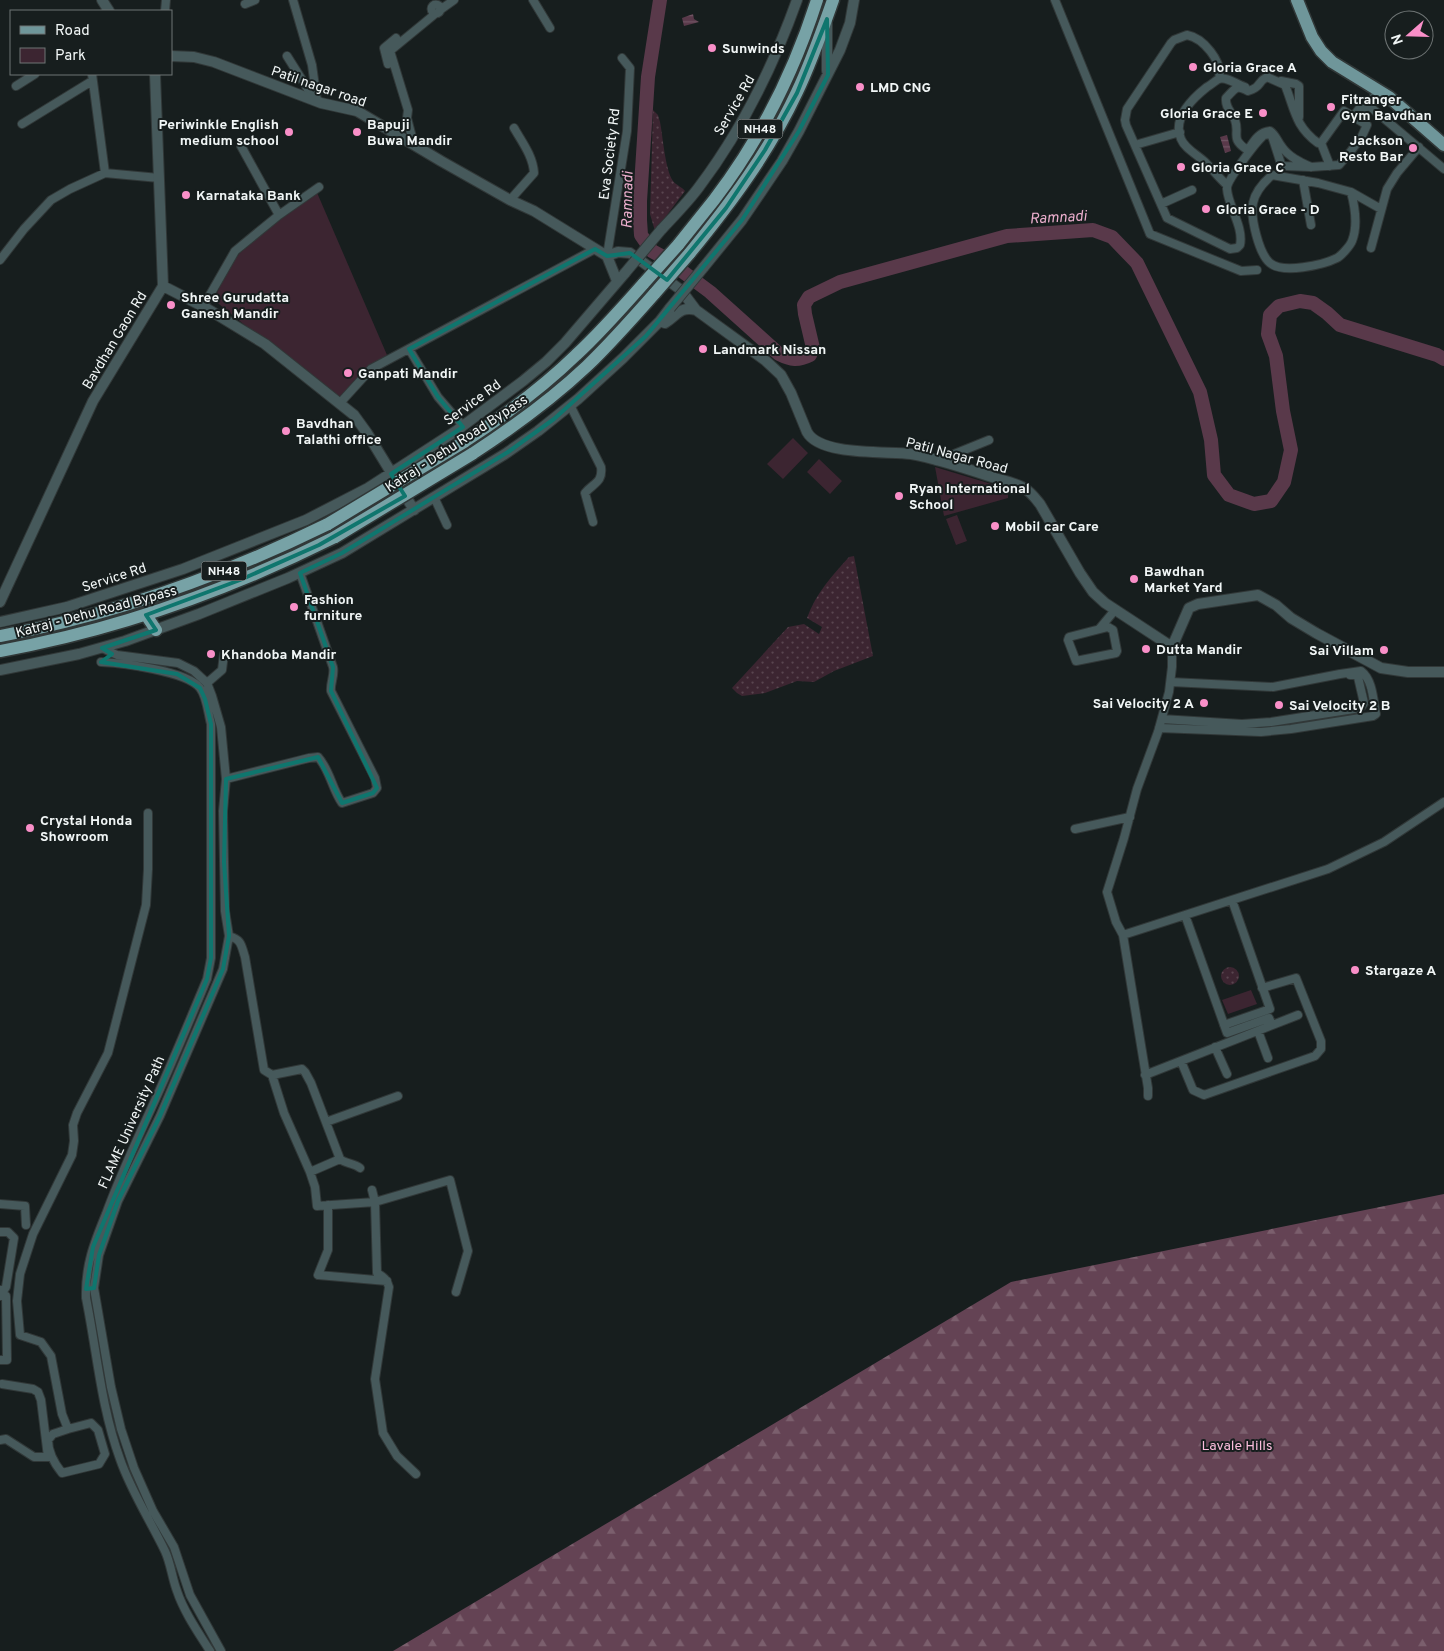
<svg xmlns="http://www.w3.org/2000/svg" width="1444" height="1651" font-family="Overpass,sans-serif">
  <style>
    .grass { fill: url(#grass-dots) }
    .forest { fill: url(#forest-firs) }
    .green { fill: #3c2531 }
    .water { fill: url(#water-rules) }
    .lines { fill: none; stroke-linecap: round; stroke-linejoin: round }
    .river { stroke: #59394a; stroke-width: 14 }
    .minor-casing { stroke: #313838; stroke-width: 10 }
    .tertiary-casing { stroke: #313838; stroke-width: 12 }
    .primary-casing { stroke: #313838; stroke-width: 15 }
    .trunk-casing { stroke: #313838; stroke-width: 15 }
    .minor { stroke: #46595b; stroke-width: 8 }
    .tertiary { stroke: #46595b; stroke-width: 10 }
    .primary { stroke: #6f969a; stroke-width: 12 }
    .trunk { stroke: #77a2a6; stroke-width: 12 }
    .tertiary-bridge-casing { stroke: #313838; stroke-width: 12; stroke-linecap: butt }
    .trunk-bridge-casing { stroke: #313838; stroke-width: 15; stroke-linecap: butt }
    .tertiary-bridge { stroke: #46595b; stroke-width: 10 }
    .trunk-bridge { stroke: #77a2a6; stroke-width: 12 }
    .marked { fill: none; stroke: #0f766e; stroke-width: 4; stroke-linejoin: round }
    .poi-dot { fill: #f98fc8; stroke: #171e1e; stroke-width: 2 }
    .labels { text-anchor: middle; stroke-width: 4; stroke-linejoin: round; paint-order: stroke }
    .shield { fill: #171e1e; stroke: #b0b5b5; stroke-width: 1 }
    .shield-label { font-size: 12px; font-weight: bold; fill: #f1f6f6 }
    .poi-label { font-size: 14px; font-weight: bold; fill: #f1f6f6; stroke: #171e1e; text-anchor: start }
    .street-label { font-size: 14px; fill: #f1f6f6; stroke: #171e1e }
    .park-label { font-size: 14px; fill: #fcbedd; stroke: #171e1e }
    .water-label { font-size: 15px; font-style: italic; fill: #ebaecd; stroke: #171e1e }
  </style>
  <defs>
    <pattern id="grass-dots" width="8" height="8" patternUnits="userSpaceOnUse" patternTransform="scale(1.25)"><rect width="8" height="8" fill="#3c2531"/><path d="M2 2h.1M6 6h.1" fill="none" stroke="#59454f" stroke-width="1.8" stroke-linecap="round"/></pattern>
    <pattern id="forest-firs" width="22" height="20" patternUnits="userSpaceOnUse" patternTransform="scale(1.25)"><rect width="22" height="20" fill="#644354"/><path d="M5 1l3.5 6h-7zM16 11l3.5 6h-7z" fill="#7b5f6d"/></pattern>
    <pattern id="water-rules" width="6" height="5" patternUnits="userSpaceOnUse" patternTransform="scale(1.25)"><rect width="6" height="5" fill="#59394a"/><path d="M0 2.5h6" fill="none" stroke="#715665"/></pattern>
  </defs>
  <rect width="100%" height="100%" fill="#171e1e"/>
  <path class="grass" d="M653,110L658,115L660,122C663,137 665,169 673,181C676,185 682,187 685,191L655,231L650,214Z
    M854,556L873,656L834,671L814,682L797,681L765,693L742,696L737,693L732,688L788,627L804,624L819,634L822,627L807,618C816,593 832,576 849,557Z
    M1221 976a9 9 0 1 1 18 0a9 9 0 1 1-18 0Z"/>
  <path class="forest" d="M1444,1194V1651H393L1011,1282Z"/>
  <path class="green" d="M315,188L387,355L340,403L214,300L228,268L250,240Z
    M793,438L808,453L783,479L767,464Z
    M819,459L842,481L830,494L807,472Z
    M935,467L1008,489V498L944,516Z
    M957,515L967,541L956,545L946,519Z
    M1251,990L1257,1004L1228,1014L1222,1000Z"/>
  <path class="water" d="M693,14L694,19L699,22L684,26L682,18Z
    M1227,135L1231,151L1225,153L1220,137Z"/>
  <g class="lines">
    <path class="river" d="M660,0L648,77L640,201V220L641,235L652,251L663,257L710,292L779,354C791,360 798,361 810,355L813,348L805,314L804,305L809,297L840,282L1007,236L1093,230L1112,237L1137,263L1200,392L1211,440L1214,475L1229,495L1254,504L1271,501L1284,482L1291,450L1283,411L1276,356L1268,334L1270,315L1279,306L1300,301L1313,303L1327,313L1340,325L1437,355L1444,359"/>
    <defs>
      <path id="minor" d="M293,0L312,65L317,101
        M533,0L550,28
        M1055,0L1150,234L1241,271L1257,270
        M245,4L255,0
        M431.5 9a4.5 4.5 0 1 1 9 0a4.5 4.5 0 1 1-9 0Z
        M440,10L454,0
        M165,11L166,0
        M287,56L309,91L310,99
        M388,64L384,48L396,38
        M92,74L105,173
        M1219,79C1223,61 1203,38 1187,35L1174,40L1171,43L1127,109L1125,120L1126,125L1167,218L1230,249L1237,248L1240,245C1244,227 1228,206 1227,189C1226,181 1256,142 1264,135L1269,134L1272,136L1281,164L1284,166L1311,167L1339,165L1351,151L1362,136L1367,125L1344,111L1321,143H1318C1295,126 1295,110 1285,85L1267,77C1257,82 1262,87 1248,91C1236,84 1235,89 1226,98C1225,108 1232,112 1235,120C1240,134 1230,138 1246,149L1250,147C1255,139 1260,132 1270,131C1276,135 1277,141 1282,147C1289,157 1300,162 1311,167
        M1281,81L1296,84L1299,86V117
        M16,86L35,74
        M1368,105L1444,169
        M1353,117L1359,109L1365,108L1368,105L1378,91
        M22,124L92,81
        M1321,143L1330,166
        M414,145L407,118L408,110L390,51L435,14
        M1135,145L1180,132
        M241,146L279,215
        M1303,180L1311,225
        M1227,185C1219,178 1213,170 1206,163C1198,155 1185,149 1181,139C1172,118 1193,98 1207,87C1211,85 1216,80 1219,79C1226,76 1238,85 1245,87
        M1351,192C1355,207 1358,226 1352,241C1350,246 1341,256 1337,258C1323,265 1283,274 1270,263C1259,254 1250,217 1253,203C1255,192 1264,182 1272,175L1318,183L1351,192L1381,209
        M510,200L534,173C533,156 522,142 514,128
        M1161,204L1192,190
        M1371,248L1387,189L1397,173L1419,147
        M607,256L627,131L630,68L622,58
        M0,260L24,229L51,200L70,189L105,173L159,178
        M203,307L235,251L279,215L319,187
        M409,349L438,397L463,426
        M340,403L371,369L595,249
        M570,405L601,467C603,483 593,483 585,493L593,522
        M937,461L989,440
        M434,497L447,525
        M1108,627L1113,630L1117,651L1116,653L1076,661L1068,640L1069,637Z
        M1100,628L1115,610
        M102,648L117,655L178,663L194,671L207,683L212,696L221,727L226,779L223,811L225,911L229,936L223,969L160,1116L118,1201L99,1255L94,1288L111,1387L121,1429L134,1468L153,1511L174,1547L190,1595L221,1651
        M101,662C122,663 187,671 200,688C207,697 208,713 211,724V958L207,979C189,1022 171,1066 151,1109C135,1144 119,1178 106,1214C94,1243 85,1266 86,1298C97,1352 101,1407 120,1459C131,1491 150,1520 165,1551C171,1564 172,1578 177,1591C184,1612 198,1632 210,1651
        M207,683L222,670L224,654
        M1162,719L1242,724L1271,722L1354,709L1362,706L1364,703L1358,677L1357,675H1350
        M1159,728L1261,732L1291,729L1373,716L1376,714C1373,700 1373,680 1361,671L1340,674L1273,687L1171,682
        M226,779L309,758L318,757C330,770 332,789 342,803L373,793L377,788L375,778L331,691C330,683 335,675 333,667L300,573
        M1075,829L1130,817
        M1185,915L1227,1033L1269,1018L1272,1025
        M1123,935L1328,869L1384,842L1444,802
        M229,936C242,940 241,945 245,957L264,1070L272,1075L302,1069L305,1072L311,1083L340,1159C346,1164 354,1163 360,1168
        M1224,1025L1270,1009L1232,900
        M1258,1031L1268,1058
        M1215,1047L1227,1074
        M1181,1061L1193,1090L1204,1095L1315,1056L1321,1049V1041L1296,978L1262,988
        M272,1075L284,1113L310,1172L340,1159
        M1145,1075L1298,1015
        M1148,1096V1088L1123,935L1116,922L1107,892L1124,838L1137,789L1158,732L1169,692L1172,667V647
        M326,1122L398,1096
        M310,1172L315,1187L317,1206L375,1202L450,1180L468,1251L456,1292
        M372,1190L375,1202L377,1273C384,1277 387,1280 389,1287L375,1379L383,1433L397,1456L416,1474
        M0,1204L25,1206L26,1225
        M328,1205V1250L318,1275L387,1281
        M0,1232H8L14,1238L6,1287L4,1290H0
        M0,1296H6L7,1360H0
        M68,1429L53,1434L48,1440C48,1452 54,1463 62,1473L99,1464L105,1454L98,1430L91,1423L68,1429L62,1414L51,1356L41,1342L20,1335L17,1301L20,1274L33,1234L72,1155L74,1141L73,1125L77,1113L108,1053L146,905L148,869V813
        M0,1440L6,1439L34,1457H48L41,1400L38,1392L33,1389L2,1384"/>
      <path id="tertiary" d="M102,0L109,11
        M827,23V71
        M171,56L194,57L214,62L321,103L357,111L441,161L510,200L534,211L607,256L617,281
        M661,230C674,216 688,202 699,187C742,130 773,67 797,0
        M607,256L618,252L630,253L681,290L696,310
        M703,268L742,220L782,161L799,131L840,50L850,23L854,0
        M163,286L206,308L265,344L354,415L367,433L414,510
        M660,321L665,323C677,316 679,306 696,310L766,361L781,375L791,393L807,432C820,456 886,451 911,454C939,459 968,469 995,478C1005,481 1016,483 1024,488C1031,492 1035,498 1040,504L1080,573L1093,592L1105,603L1172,647L1189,608L1198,604L1258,595L1276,605L1291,618L1316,633L1381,668L1408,672H1444
        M0,602L93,401L163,286L155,74
        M0,622L67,607L183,569L306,520L368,488L456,431L523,381L546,362L565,343L625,273
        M0,670L79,654L125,641L199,614L288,578L342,553L505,454L538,431L578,399L623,358L660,321L670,308"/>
      <path id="primary" d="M1297,0L1312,37L1321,51L1332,62L1389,97L1444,145"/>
      <path id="trunk" d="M678,245C690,230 702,215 714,200C760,140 794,72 817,0
        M689,254C730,204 769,152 797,92C811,63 822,31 833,0
        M464,442C504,416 542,388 576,355C600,333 622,308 644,283
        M472,454C512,428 552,399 587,366C611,343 633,318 655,293
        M146,615L156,630
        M0,636C114,615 224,575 328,524
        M0,651C116,630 229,590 335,537"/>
    </defs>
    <use href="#minor" class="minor-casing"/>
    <use href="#tertiary" class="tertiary-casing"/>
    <use href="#primary" class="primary-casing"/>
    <use href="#trunk" class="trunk-casing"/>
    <use href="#minor" class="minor"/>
    <use href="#tertiary" class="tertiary"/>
    <use href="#primary" class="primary"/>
    <use href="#trunk" class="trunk"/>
    <defs>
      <path id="tertiary-bridge" d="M625,273L661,230
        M670,308L703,268"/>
      <path id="trunk-bridge" d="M644,283L678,245
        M655,293L689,254
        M328,524L464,442
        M335,537L472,454"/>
    </defs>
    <use href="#tertiary-bridge" class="tertiary-bridge-casing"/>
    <use href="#trunk-bridge" class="trunk-bridge-casing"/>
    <use href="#tertiary-bridge" class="tertiary-bridge"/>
    <use href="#trunk-bridge" class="trunk-bridge"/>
  </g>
  <path class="marked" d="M827,19L828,75L799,131L742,220L646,336L554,419L508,452L342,553L300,573L333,667L331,691L377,788L373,793L342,803L318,757L226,779L224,862L229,936L223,969L160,1116L118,1201L99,1255L94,1288L86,1289L93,1247L207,979L211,958V724L205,699L200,688L177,674L101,662L112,654L102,648L156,630L146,615L240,580L319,545L405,496L391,474L463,427L438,397L409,349L595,249L607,256L630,253L667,280L726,208L765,150L797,93Z"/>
  <g class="poi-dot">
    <circle cx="712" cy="48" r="5"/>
    <circle cx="1193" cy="67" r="5"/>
    <circle cx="860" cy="87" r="5"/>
    <circle cx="1331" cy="107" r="5"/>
    <circle cx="1263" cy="113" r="5"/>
    <circle cx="289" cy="132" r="5"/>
    <circle cx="357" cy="132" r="5"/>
    <circle cx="1413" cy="148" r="5"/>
    <circle cx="1181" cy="167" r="5"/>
    <circle cx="186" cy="195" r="5"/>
    <circle cx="1206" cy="209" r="5"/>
    <circle cx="171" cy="305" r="5"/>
    <circle cx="703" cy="349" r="5"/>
    <circle cx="348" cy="373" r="5"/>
    <circle cx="286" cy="431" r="5"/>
    <circle cx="899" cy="496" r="5"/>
    <circle cx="995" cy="526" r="5"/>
    <circle cx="1134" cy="579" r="5"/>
    <circle cx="294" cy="607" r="5"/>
    <circle cx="1146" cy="649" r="5"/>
    <circle cx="1384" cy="650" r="5"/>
    <circle cx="211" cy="654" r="5"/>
    <circle cx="1204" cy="703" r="5"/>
    <circle cx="1279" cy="705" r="5"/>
    <circle cx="30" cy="828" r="5"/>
    <circle cx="1355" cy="970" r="5"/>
  </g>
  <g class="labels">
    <g class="shield">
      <rect x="737.5" y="119.5" width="45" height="19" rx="4"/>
      <rect x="201.5" y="561.5" width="45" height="19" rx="4"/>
    </g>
    <g class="shield-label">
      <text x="760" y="133">NH48</text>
      <text x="224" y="575">NH48</text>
    </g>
    <g class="poi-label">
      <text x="722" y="53">Sunwinds</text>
      <text x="1203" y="72">Gloria Grace A</text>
      <text x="870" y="92">LMD CNG</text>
      <text x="1341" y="104">Fitranger<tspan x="1341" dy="16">Gym Bavdhan</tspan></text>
      <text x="1253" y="118" text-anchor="end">Gloria Grace E</text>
      <text x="279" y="129" text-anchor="end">Periwinkle English<tspan x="279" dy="16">medium school</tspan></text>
      <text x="367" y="129">Bapuji<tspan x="367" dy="16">Buwa Mandir</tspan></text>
      <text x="1403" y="145" text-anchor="end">Jackson<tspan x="1403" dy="16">Resto Bar</tspan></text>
      <text x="1191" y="172">Gloria Grace C</text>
      <text x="196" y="200">Karnataka Bank</text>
      <text x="1216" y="214">Gloria Grace - D</text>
      <text x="181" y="302">Shree Gurudatta<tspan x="181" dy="16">Ganesh Mandir</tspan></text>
      <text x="713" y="354">Landmark Nissan</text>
      <text x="358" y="378">Ganpati Mandir</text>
      <text x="296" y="428">Bavdhan<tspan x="296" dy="16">Talathi office</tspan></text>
      <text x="909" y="493">Ryan International<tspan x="909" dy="16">School</tspan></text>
      <text x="1005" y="531">Mobil car Care</text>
      <text x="1144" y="576">Bawdhan<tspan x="1144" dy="16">Market Yard</tspan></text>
      <text x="304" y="604">Fashion<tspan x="304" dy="16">furniture</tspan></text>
      <text x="1156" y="654">Dutta Mandir</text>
      <text x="1374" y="655" text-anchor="end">Sai Villam</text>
      <text x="221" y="659">Khandoba Mandir</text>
      <text x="1194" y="708" text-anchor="end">Sai Velocity 2 A</text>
      <text x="1289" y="710">Sai Velocity 2 B</text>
      <text x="40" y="825">Crystal Honda<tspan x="40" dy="16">Showroom</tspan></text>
      <text x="1365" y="975">Stargaze A</text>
    </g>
    <g class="street-label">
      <text transform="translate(319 86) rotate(19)" y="5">Patil nagar road</text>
      <text transform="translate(734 105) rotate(-60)" y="5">Service Rd</text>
      <text transform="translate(609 154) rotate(-83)" y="5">Eva Society Rd</text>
      <text transform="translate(114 340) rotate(-59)" y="5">Bavdhan Gaon Rd</text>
      <text transform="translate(472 402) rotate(-36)" y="5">Service Rd</text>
      <text transform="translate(456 443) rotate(-33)" y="5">Katraj - Dehu Road Bypass</text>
      <text transform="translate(957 455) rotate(15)" y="5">Patil Nagar Road</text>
      <text transform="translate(114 577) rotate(-18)" y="5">Service Rd</text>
      <text transform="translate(96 611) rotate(-15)" y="5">Katraj - Dehu Road Bypass</text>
      <text transform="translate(131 1122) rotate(-66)" y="5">FLAME University Path</text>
    </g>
    <g class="park-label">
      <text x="1237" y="1450">Lavale Hills</text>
    </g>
    <g class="water-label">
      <text transform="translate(627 200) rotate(-89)" y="5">Ramnadi</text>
      <text transform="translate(1058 217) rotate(-3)" y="5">Ramnadi</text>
    </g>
  </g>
  <rect x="10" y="10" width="162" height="65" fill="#171e1e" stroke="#6e7474"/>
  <rect x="20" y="26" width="25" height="8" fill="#6f969a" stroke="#6e7474"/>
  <text x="55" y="35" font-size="15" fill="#f1f6f6">Road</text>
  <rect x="20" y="48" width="25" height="15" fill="#3c2531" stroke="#6e7474"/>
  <text x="55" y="60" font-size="15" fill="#f1f6f6">Park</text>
  <g transform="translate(1409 35) rotate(250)"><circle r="24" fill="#171e1e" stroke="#6e7474"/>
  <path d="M0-4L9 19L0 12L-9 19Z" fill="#f98fc8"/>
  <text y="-8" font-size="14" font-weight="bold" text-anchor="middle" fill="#f1f6f6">N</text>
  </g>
</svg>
